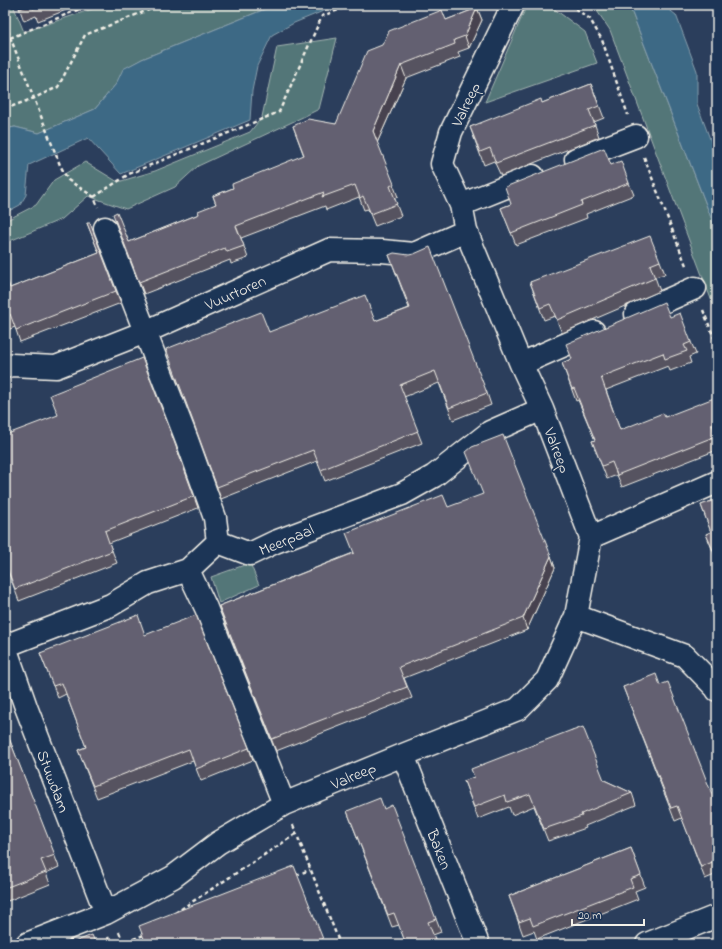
<svg xmlns="http://www.w3.org/2000/svg" width="722" height="949" font-family="'Indie Flower',sans-serif">
  <style>
    .green { fill: #527678; stroke: #a3b4b0 }
    .water { fill: #3e6985; stroke: #879fad }
    .lines { fill: none; stroke-linecap: round; stroke-linejoin: round }
    .minor-casing { stroke: #f4f1e8; stroke-width: 25 }
    .path { stroke: #f4f1e8; stroke-width: 2.5; stroke-dasharray: 4 3; stroke-linecap: butt }
    .minor { stroke: #1d3557; stroke-width: 22 }
    .wall { fill: #565361; stroke: #f4f1e8 }
    .shaded-wall { fill: #46434f; stroke: #f4f1e8 }
    .building { fill: #646071; stroke: #f4f1e8 }
    .labels { text-anchor: middle; stroke-width: 4; stroke-linejoin: round; paint-order: stroke }
    .street-label { font-size: 16px; fill: #f4f1e8; stroke: #1d3557 }
  </style>
  <rect width="100%" height="100%" fill="#2b3e5c"/>
  <filter id="ink" filterUnits="userSpaceOnUse"><feTurbulence type="fractalNoise" baseFrequency=".025" numOctaves="2"/><feDisplacementMap in="SourceGraphic" scale="8" xChannelSelector="R" yChannelSelector="G"/><feConvolveMatrix kernelMatrix="1 2 1 2 8 2 1 2 1" color-interpolation-filters="sRGB"/></filter>
  <g filter="url(#ink)">
    <path class="green" d="M5,5H13L24,32L104,5H275L142,59L124,69L116,84L95,109L39,133L15,127L5,129Z
      M527,5H549L585,32L597,63L485,102Z
      M593,5H629L717,233V315L610,30Z
      M337,38L319,109L305,116L198,166L175,187L126,209L88,196L62,219L5,243V221L36,205L54,180L85,162L118,182L155,171L250,132L262,117L277,47Z
      M250,563L259,585L219,603L211,577Z"/>
    <path class="water" d="M275,5H338L294,23L272,35L257,66L252,91L250,120L121,174L88,138L29,165L26,195L20,205L5,213V129L15,127L39,133L95,109L116,84L123,69L142,59Z
      M629,5H663L676,15L697,71V104L717,158V233Z"/>
    <g class="lines">
      <defs>
        <path id="minor" d="M576,159L636,136
          M461,205L533,176
          M105,228L187,440L215,518L218,542
          M636,314L695,288
          M521,364L594,332
          M5,367L11,365L56,367L145,332L329,250L382,251L414,254L466,231
          M591,537L717,482
          M188,570L206,608L284,804
          M576,616L685,656L716,688L717,690
          M5,646L111,605L148,583L188,570L218,542L250,554L275,542L402,494L434,476L490,432L542,409
          M5,647L26,707L106,913
          M403,755L478,944
          M27,944L106,913L173,877L218,843L284,804L403,755L518,709L547,680L576,616L591,537L542,409L521,364L466,231L461,205L442,164L451,132L513,5
          M647,944L717,916"/>
      </defs>
      <use href="#minor" class="minor-casing"/>
      <path class="path" d="M570,5L590,19L602,40L628,115
        M5,24L60,165L68,180L94,197L98,207
        M10,38L89,5
        M5,109L34,98L58,87L85,35L161,5
        M644,157L687,268
        M94,197L129,174L279,112L322,16L352,5
        M703,310L717,345
        M293,825L340,944
        M296,875L310,870
        M175,913L296,834
        M119,932L124,944
        M108,937L111,944
        M120,944L144,935"/>
      <use href="#minor" class="minor"/>
    </g>
    <path class="wall" d="M18,5H79L38,21L36,16L24,21Z
      M477,8L482,20L469,48L458,52L460,57L406,78L377,143L398,197L394,198L401,216L375,226L368,209L364,210L359,197L326,210L325,206L241,238L248,258L231,264L230,260L144,294L118,226L129,242L199,214L216,204L213,196L233,188L304,156L293,126L336,124L446,20Z
      M591,84L604,118L594,122L599,137L501,176L494,161L484,165L470,127L542,103Z
      M611,165L629,183L634,195L586,214L587,218L516,245L501,208Z
      M87,223L116,291L121,303L20,342L15,327L5,331V275L10,288L99,253Z
      M389,255L487,393L491,405L453,420L439,383L404,397L422,443L325,481L317,461L221,499L198,433L269,332L375,321L409,308Z
      M660,261L665,274L655,277L660,291L562,333L555,316L544,320L530,282Z
      M670,317L691,342L696,354L689,357L691,363L670,371L668,366L606,390L620,430L665,417L717,407V436H716L717,438V450L622,487L617,475L607,479L592,441L595,440L578,400L576,401L562,363Z
      M171,433L198,508L109,543L117,563L19,601L5,563L10,553Z
      M717,499V561L706,534L711,532L701,505Z
      M448,507L551,556L555,568L527,630L404,678L412,698L276,751L219,606L353,553Z
      M145,635L249,748L253,760L201,781L193,761L97,798L78,750L86,747L66,694L58,698L40,653Z
      M660,685L717,807V874L705,879L682,818L675,821L623,687Z
      M5,728L59,867L46,873L50,884L5,902Z
      M572,731L604,780L632,793L636,805L585,826L586,828L548,841L534,806L512,815L509,807L478,819L464,781L474,777Z
      M384,809L436,919L441,932L433,935L437,944H406L399,925L392,927L347,811Z
      M631,848L645,887L635,891L638,899L537,939L534,931L523,935L509,896Z"/>
    <path class="shaded-wall" d="M477,8L482,20L469,48L465,36Z
      M401,65L406,78L377,143L373,131Z
      M551,556L555,568L527,630L523,618Z"/>
    <path class="building" d="M18,5H29L20,9Z
      M31,5H44L33,9Z
      M712,5H717V17Z
      M477,8L465,36L454,40L455,44L401,65L373,131L394,184L390,186L397,204L371,214L363,196L360,198L355,185L322,197L324,192L236,226L244,246L227,252L225,248L139,282L113,214L117,212L129,242L199,214L198,211L216,204L213,196L233,188L232,184L304,155L293,126L308,119L336,124L367,51L382,45L389,31L442,10L446,20Z
      M717,21V32L713,23Z
      M591,84L599,106L589,110L595,125L496,163L490,148L480,152L470,127L541,99L542,103Z
      M604,148L611,165L621,161L629,183L581,202L582,205L511,233L501,208L511,204L505,187Z
      M87,223H90L116,291L16,330L10,314L5,316V275L10,288L99,253Z
      M650,236L660,261L650,265L655,278L557,320L550,304L540,308L530,282Z
      M430,247L487,393L449,408L435,371L400,385L418,431L321,470L313,450L217,487L194,424L166,349L261,312L269,332L365,295L375,321L410,308L389,255L394,253L409,255L414,254Z
      M664,302L670,317L680,313L691,342L684,345L687,351L665,359L663,353L601,377L620,430L663,413L665,417L714,398L717,407V422L712,424L716,436L617,475L612,462L602,466L592,441L595,440L574,388L572,389L562,363L572,359L566,344Z
      M142,358L171,433L194,496L105,531L112,551L15,589L5,563V555L10,553L5,539V435L58,415L50,395Z
      M503,435L551,556L523,618L399,667L407,687L272,739L219,606L354,553L346,533L443,495L448,507L483,494L466,452L472,447Z
      M717,499V556L716,557L706,534L711,532L701,505Z
      M138,615L145,635L196,615L249,748L196,769L189,749L93,786L78,750L86,747L62,683L53,686L40,653Z
      M656,674L660,685L668,682L717,807V860L701,867L677,806L671,808L623,687Z
      M583,727L604,780L632,793L581,814L582,816L544,829L530,794L507,802L505,795L474,807L464,781L474,777L471,769L572,730V731Z
      M5,728L55,855L41,860L46,872L5,888Z
      M380,798L384,809L392,805L436,919L428,922L437,944H406L394,913L388,915L347,811Z
      M631,848L641,875L630,879L633,887L533,926L530,918L519,922L509,896Z
      M294,866L325,944H146L139,926Z
      M92,935L96,944H69Z"/>
  </g>
  <g class="labels">
    <g class="street-label">
      <text transform="translate(465 104) rotate(-64)" y="6">Valreep</text>
      <text transform="translate(235 292) rotate(-24)" y="6">Vuurtoren</text>
      <text transform="translate(558 450) rotate(69)" y="6">Valreep</text>
      <text transform="translate(286 539) rotate(-23)" y="6">Meerpaal</text>
      <text transform="translate(353 775) rotate(-23)" y="6">Valreep</text>
      <text transform="translate(54 781) rotate(69)" y="6">Stuwdam</text>
      <text transform="translate(440 849) rotate(68)" y="6">Baken</text>
    </g>
  </g>
  <rect width="722" height="949" fill="none" stroke="#1d3557" stroke-width="20"/>
  <rect x="10" y="10" width="702" height="929" fill="none" stroke="#f4f1e8" stroke-width="1.5" filter="url(#ink)"/>
  <path d="M572 919v6h72v-6" fill="none" stroke="#f4f1e8" stroke-width="2"/>
  <text x="578" y="919" font-size="12" fill="#f4f1e8" stroke="#1d3557" stroke-width="3" paint-order="stroke">20 m</text>
</svg>
